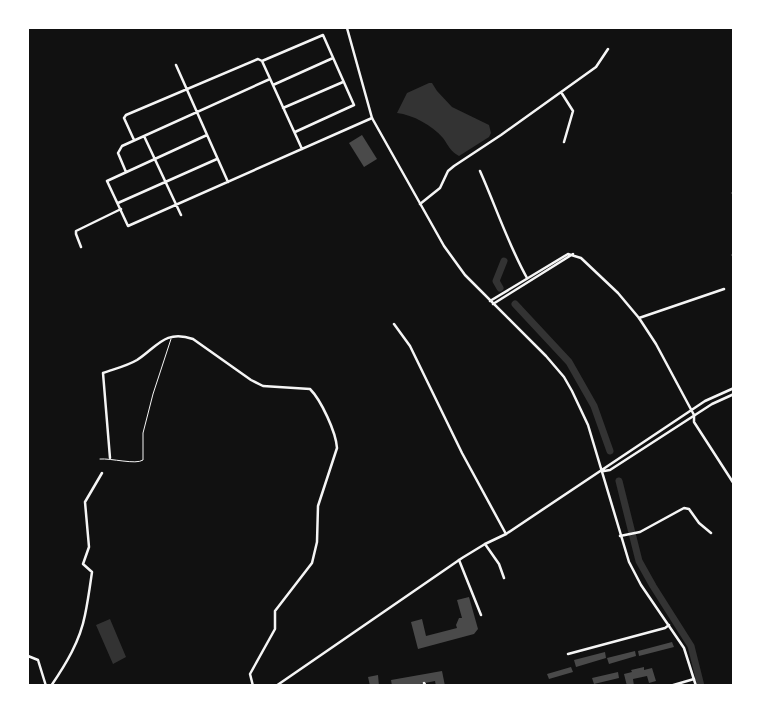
<svg xmlns="http://www.w3.org/2000/svg" width="761" height="713" font-family="'Alegreya Sans',sans-serif">
  <style>
    .water { fill: #333 }
    .lines { fill: none; stroke-linecap: round; stroke-linejoin: round }
    .river { stroke: #333; stroke-width: 7 }
    .building { fill: #4a4a4a }
    .service { stroke: #f5f5f5; stroke-width: 1 }
    .minor { stroke: #f5f5f5; stroke-width: 2.5 }
    .tertiary { stroke: #f5f5f5; stroke-width: 2.5 }
  </style>
  <rect width="100%" height="100%" fill="#111"/>
  <path class="water" d="M429,83H432L437,91L452,107L489,125L491,133L489,137L459,156C451,152 448,145 443,138C432,125 413,115 397,113L407,93Z
    M110,619L126,657L113,664L96,625Z"/>
  <g class="lines">
    <path class="river" d="M500,288L496,281L504,261
      M515,304L569,362L594,406L610,451
      M619,481L639,561L653,586L691,646L701,686"/>
  </g>
  <path class="building" d="M362,135L377,159L364,167L349,143Z
    M469,597L478,629L474,634L418,649L411,622L422,619L426,636L457,628L456,625L459,618H462L457,600Z
    M672,642L674,647L639,656L638,651Z
    M635,651L636,656L609,664L607,658Z
    M605,652L606,658L576,667L574,660Z
    M571,667L573,672L549,679L547,674Z
    M644,667V670L652,668L656,681L649,683L647,676L633,679L634,686H627L624,674L632,672L631,670Z
    M442,671L445,686H436L435,681L410,686H392L391,680Z
    M618,672L619,678L594,684L592,678Z
    M378,675L379,686H370L368,677Z"/>
  <g class="lines">
    <path class="service" d="M100,459C111,458 136,465 143,460V433L153,394L171,339"/>
    <path class="minor" d="M262,61L323,35L354,105L295,132
      M176,65L228,182
      M273,85L333,58
      M561,92L573,111L564,142
      M283,108L343,82
      M207,135L107,181L128,226L372,118
      M144,136L181,215
      M134,140L124,118L126,115L258,59L262,61L302,149
      M480,171C496,207 508,244 527,278
      M126,172L118,153L122,146L270,79
      M733,193L734,194
      M118,203L217,159
      M420,204L440,188L448,171L454,166L501,135L596,67L608,49
      M81,247L76,234V231L121,209
      M733,255L734,256
      M639,318L724,289
      M394,324L410,346L462,453L506,534
      M694,415V422L734,484
      M110,458L103,373C114,369 127,366 137,360C157,347 165,329 193,339L251,380L263,386L310,389C321,400 336,432 337,448L318,506L317,542L312,563L275,611V629L250,674L253,686
      M620,536L640,532L684,508L689,509L699,523L711,533
      M485,544L499,564L504,578
      M459,560L481,615
      M568,654L665,628L669,625
      M28,656L38,660L46,686
      M424,683L426,686
      M51,686C66,664 80,641 85,615C88,601 90,586 92,572L83,564L89,547L85,502L102,473
      M670,686L694,679"/>
    <path class="tertiary" d="M347,28L372,118L444,246L465,275L546,356L564,377L572,391L588,425L629,562L641,585L684,648L696,686
      M490,301L568,254L581,258L618,293L639,318L656,344L694,415
      M493,304L573,254
      M604,471L610,470L712,404L734,394
      M276,686L462,558L485,544L506,534L705,401L734,388"/>
  </g>
  <rect width="761" height="713" fill="none" stroke="#ffffff" stroke-width="58"/>
</svg>
